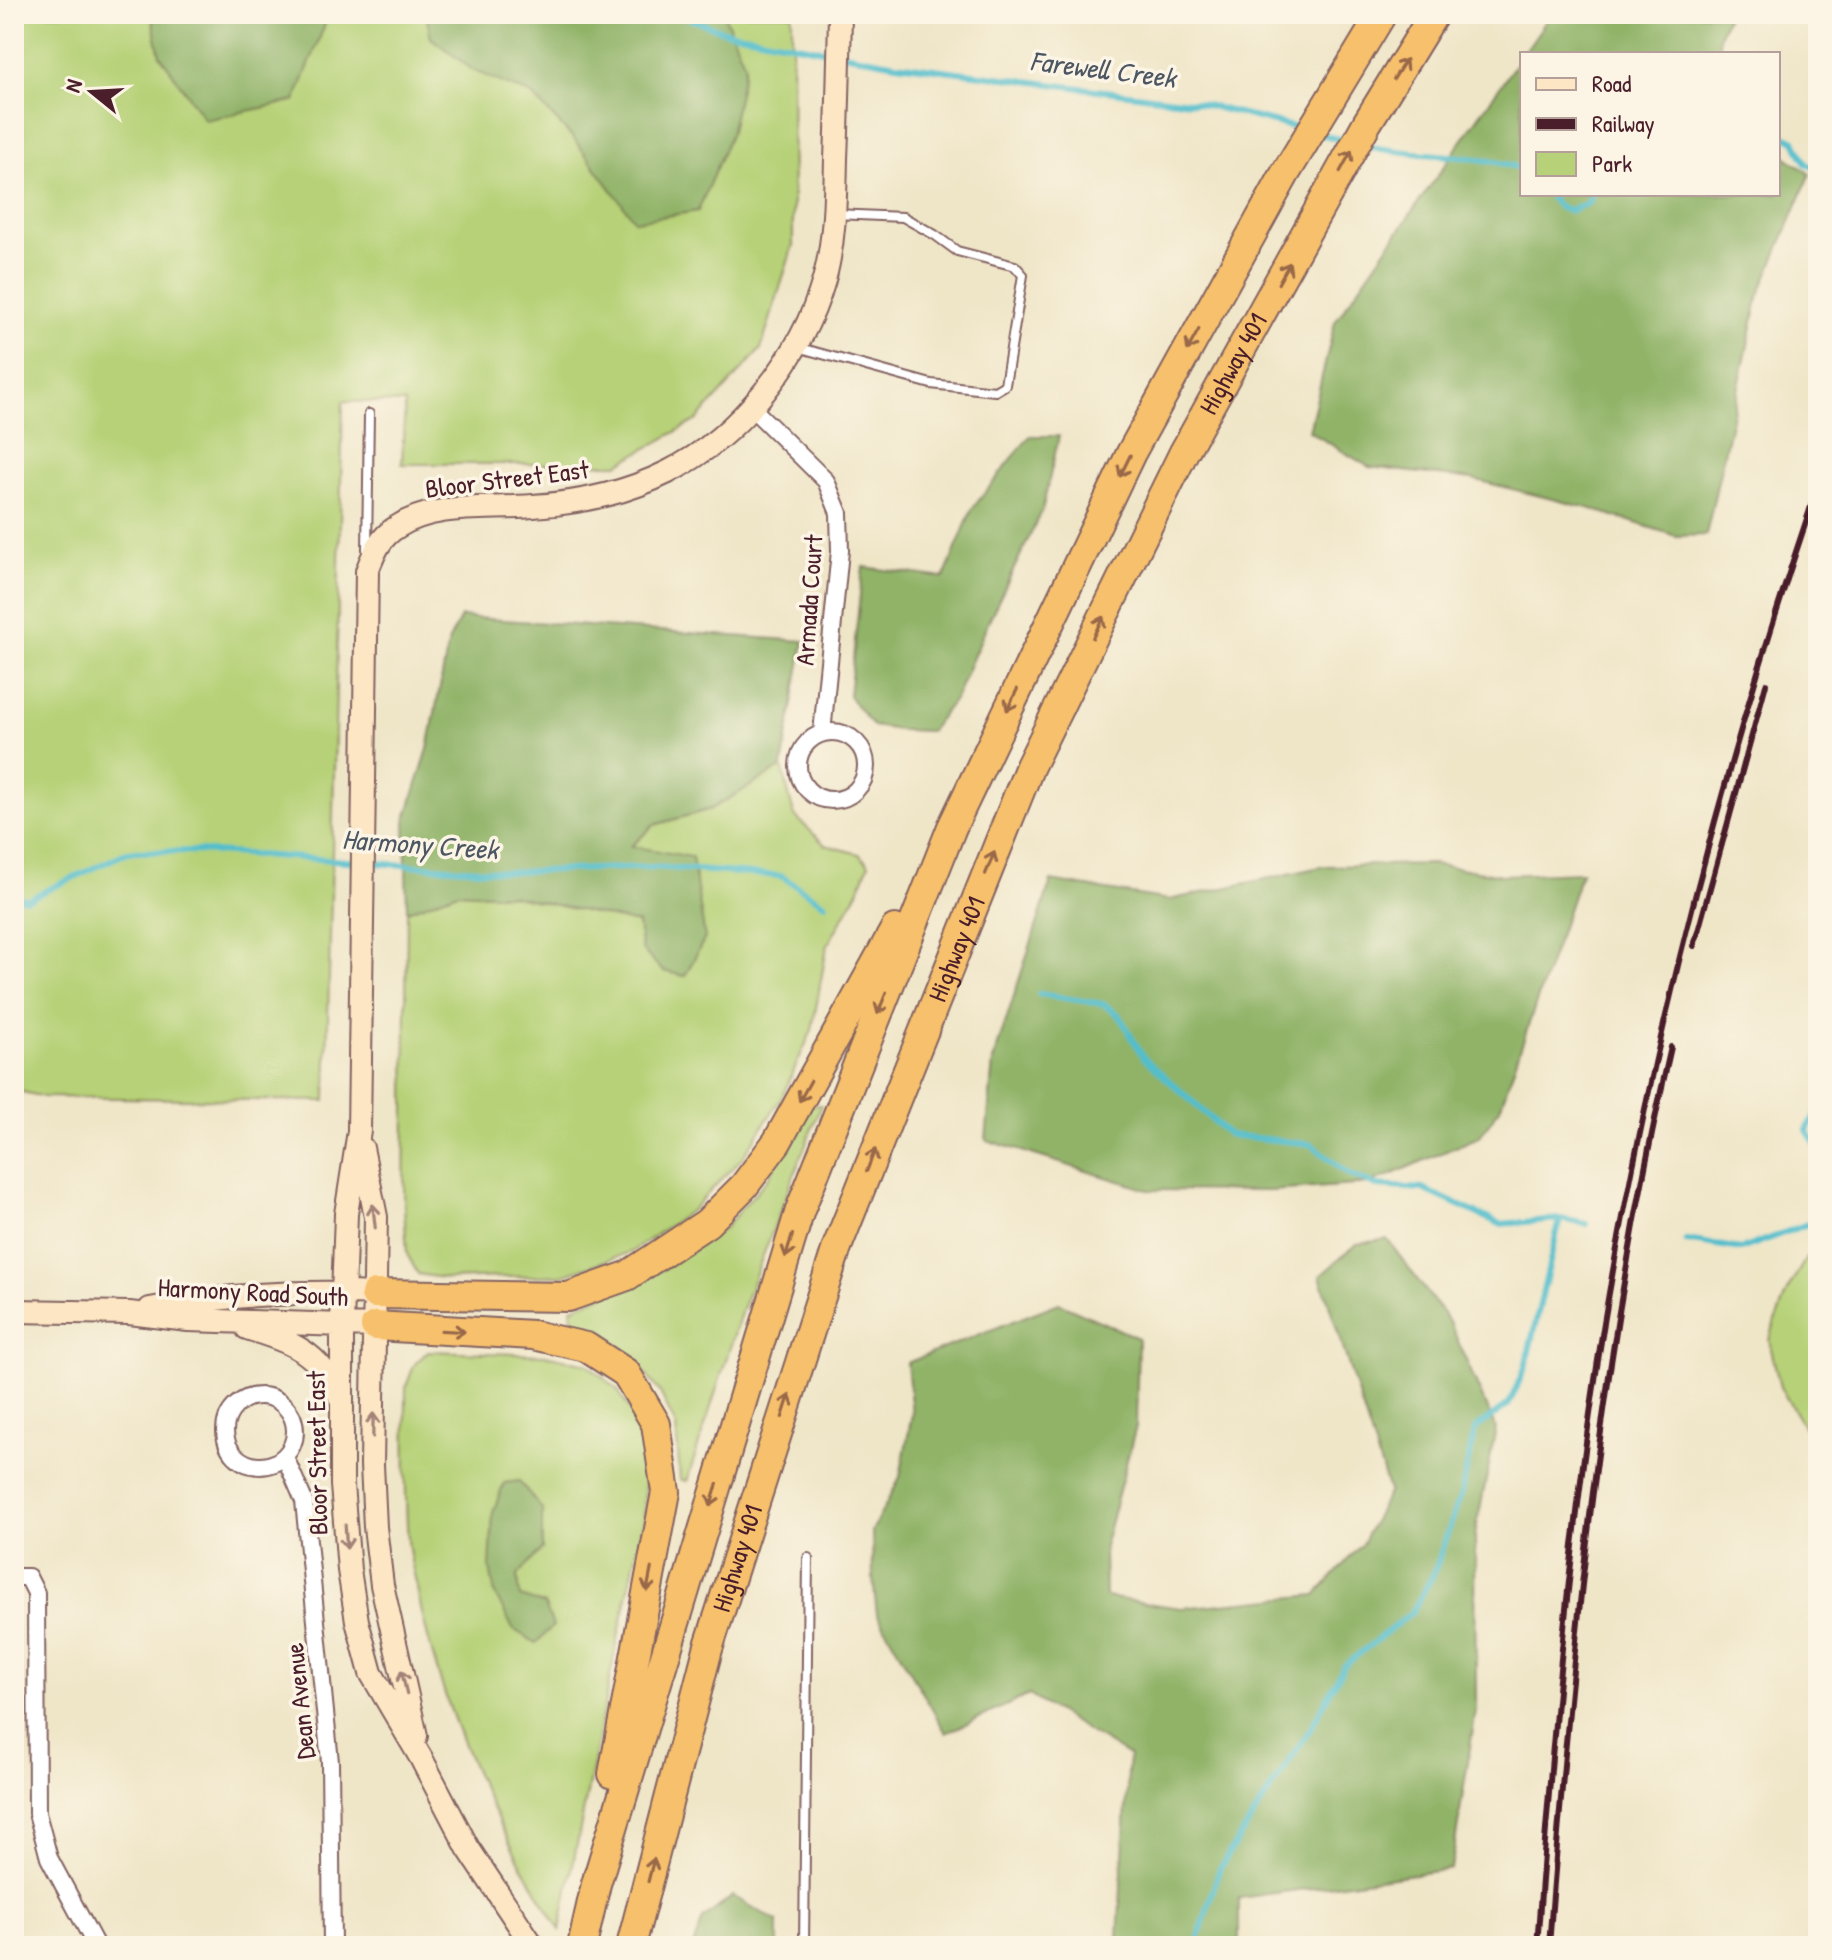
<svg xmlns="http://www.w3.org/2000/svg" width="1832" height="1960" font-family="'Patrick Hand',sans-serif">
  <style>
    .green { fill: #b6d177; stroke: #807851; stroke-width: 2 }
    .forest { fill: #90b368; stroke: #6d694a; stroke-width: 2 }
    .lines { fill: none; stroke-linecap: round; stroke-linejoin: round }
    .stream { stroke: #52becc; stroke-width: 6 }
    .service-casing { stroke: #846462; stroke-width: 12 }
    .minor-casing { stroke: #846462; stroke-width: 20 }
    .secondary-casing { stroke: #846462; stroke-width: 26 }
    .motorway-casing { stroke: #846462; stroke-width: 32 }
    .service { stroke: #fff; stroke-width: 8 }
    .minor { stroke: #fff; stroke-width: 16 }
    .secondary { stroke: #fce6c4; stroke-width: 22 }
    .motorway { stroke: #f7c06c; stroke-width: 28 }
    .rail { stroke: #4a1f2b; stroke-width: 6 }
    .oneway { stroke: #986748 }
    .oneway2 { stroke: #a38278 }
    .labels { text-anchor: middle; stroke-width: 7; stroke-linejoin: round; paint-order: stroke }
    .street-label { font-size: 26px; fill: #4a1f2b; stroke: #fcf5e5 }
    .water-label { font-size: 28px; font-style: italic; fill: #4d5763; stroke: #fcf5e5 }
  </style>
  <rect width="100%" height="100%" fill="#fcf5e5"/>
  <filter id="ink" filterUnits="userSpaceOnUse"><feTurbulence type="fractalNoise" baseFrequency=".0125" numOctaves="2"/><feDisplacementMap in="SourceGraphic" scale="16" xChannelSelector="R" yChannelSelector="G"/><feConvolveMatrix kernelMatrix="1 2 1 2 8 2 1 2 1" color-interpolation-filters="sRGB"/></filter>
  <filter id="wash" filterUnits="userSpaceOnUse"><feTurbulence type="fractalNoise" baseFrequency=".006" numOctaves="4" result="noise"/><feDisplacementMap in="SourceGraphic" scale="32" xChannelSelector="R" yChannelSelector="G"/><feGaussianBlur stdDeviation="1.8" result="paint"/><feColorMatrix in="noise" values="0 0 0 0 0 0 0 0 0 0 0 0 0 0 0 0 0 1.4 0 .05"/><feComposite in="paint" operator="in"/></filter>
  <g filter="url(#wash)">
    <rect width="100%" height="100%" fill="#efe5c7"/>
    <path class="green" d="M14,14H792L793,245L761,349L697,420L618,464H402L405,403L343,401L326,1101L44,1097L14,1090Z
      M782,767L794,815L825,845L859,854L869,864L858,891L827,946L812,1030L782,1097L743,1157L693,1209L631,1252L563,1275L448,1279L418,1274L407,1254L404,1206L407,911L458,892L511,895L638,923L642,950L631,847L654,825L711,809Z
      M811,1105H821L742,1310L687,1481L680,1479L676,1426L660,1392L635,1361L605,1336L571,1326L572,1308L663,1269L725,1228L769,1177Z
      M1818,1238V1451L1780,1387L1769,1340L1787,1291Z
      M428,1351L545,1355L587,1364L617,1389L637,1421L645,1461L644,1519L613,1661L560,1930C496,1828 439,1708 417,1588C414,1572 409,1556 408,1540C404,1489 406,1437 406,1387L414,1365Z"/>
    <path class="forest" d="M151,14H329L295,101L205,120L160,55Z
      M426,14H724L745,65L730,135L698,211L635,221L574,139L532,95L474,71L431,38Z
      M1551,14H1728L1719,36L1720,54H1523Z
      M1522,55V194H1778V151L1810,174L1759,295L1706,535L1676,536L1592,509L1472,479L1369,467L1309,431L1335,322Z
      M1030,436H1059L1042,511L989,620L956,697L930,731L900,730L873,726L849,696L863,567L944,578L972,509Z
      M461,617L804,641L782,767L711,809L654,825L631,846L692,857L705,938L685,976L663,971L642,950L638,923L511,895L458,892L407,911L405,822L428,749L449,640Z
      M1432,864L1502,875L1581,872L1500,1108L1479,1137L1369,1184L1270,1191L1148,1190L986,1140L993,1061L1051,881L1169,900L1325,866Z
      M1387,1239L1450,1323L1496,1429L1475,1535L1476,1710L1451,1869L1239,1898V1946H1110L1118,1937L1129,1756L1029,1695L946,1733L877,1614L873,1579L872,1531L900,1477L912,1414L907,1363L1059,1303L1138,1338L1136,1426L1104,1547L1105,1597L1181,1608L1316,1595L1362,1544L1389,1491L1320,1276L1357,1244Z
      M519,1481L542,1509V1549L518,1575L520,1597L545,1605L553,1626L536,1643L513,1629L495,1594L490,1568L493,1512L504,1483Z
      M733,1896L778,1922V1946H693L703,1919Z"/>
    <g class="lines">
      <path class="stream" d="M677,14L723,31L896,64L1198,103L1301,129
        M1778,133L1795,141L1806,164L1818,169
        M1320,134L1348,141
        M1362,145C1415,158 1471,152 1522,169
        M1548,194L1559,207L1569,211L1588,203L1592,194
        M14,897L28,899L128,852L199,851L509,872L653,867L781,876L825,904
        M1039,994L1103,1004L1119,1015L1143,1057L1229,1135L1311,1144L1348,1174L1377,1186L1423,1189L1500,1224L1560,1219L1587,1224
        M1818,1110L1807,1130L1818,1148
        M1686,1240L1741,1249L1818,1220
        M1196,1946L1220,1867L1311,1728L1344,1666L1412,1612L1434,1573L1461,1494L1475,1429L1509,1404L1525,1368L1560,1219"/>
    </g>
  </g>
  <g filter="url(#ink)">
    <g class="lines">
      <defs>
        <path id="service" d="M797,347L931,384L995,391L1005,385L1023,275L1015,266L957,251L935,235L903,217L835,214
          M367,550L369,414
          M804,1946L808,1558"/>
        <path id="minor" d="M751,407L826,481L839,513L840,551L822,733
          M798 766a34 34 0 1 1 68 0a34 34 0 1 1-68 0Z
          M225 1431a35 35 0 1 1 70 0a35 35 0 1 1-70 0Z
          M285,1457L304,1501L330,1762L332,1946
          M14,1577H28L36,1593L37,1813L49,1858L96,1946"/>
        <path id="secondary" d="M362,1148L376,1217L372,1465L375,1527L382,1585L416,1736
          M150,1309C221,1295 302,1290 375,1294
          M14,1311L129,1313L188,1320L375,1326
          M247,1328C293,1343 318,1351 340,1397
          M533,1946L468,1848L421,1758L371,1673L357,1621L349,1570L342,1485V1324L346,1214L359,1131L367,571C374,553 380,537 397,527C435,502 490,510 533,506C579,503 626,493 668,472C740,436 802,357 824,280C835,240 835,200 836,159C838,111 839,62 840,14"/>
        <g id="motorway">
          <path d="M375,1294L568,1297L627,1276L707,1223L744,1186L777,1142L895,929"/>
          <path d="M375,1326L533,1335L586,1347L626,1373L656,1424L666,1492L613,1774"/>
          <path d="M582,1946L596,1884L800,1210L952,827L1131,453L1285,174L1382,14"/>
          <path id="s1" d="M631,1946L708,1649L837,1247L1030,766L1184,452L1367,123L1434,14"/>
        </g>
      </defs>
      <use href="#service" class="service-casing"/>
      <use href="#minor" class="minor-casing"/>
      <use href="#secondary" class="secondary-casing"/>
      <use href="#motorway" class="motorway-casing"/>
      <use href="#service" class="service"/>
      <use href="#minor" class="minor"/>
      <use href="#secondary" class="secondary"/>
      <use href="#motorway" class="motorway"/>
      <path class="rail" d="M1694,946L1766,684
        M1537,1946C1555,1702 1576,1457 1623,1217C1671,969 1736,725 1818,486
        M1549,1946C1572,1644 1602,1342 1671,1047"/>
    </g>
    <defs><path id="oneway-shaft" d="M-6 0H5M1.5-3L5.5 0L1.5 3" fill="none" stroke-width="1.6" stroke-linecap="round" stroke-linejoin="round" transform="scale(2)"/></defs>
    <g class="oneway">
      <use href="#oneway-shaft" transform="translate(1400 69) rotate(-58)"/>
      <use href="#oneway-shaft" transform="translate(1346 161) rotate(-61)"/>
      <use href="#oneway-shaft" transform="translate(1284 273) rotate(-61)"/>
      <use href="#oneway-shaft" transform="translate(1193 340) rotate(119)"/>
      <use href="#oneway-shaft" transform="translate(1125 466) rotate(116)"/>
      <use href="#oneway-shaft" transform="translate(1098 627) rotate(-64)"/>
      <use href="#oneway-shaft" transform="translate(1012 700) rotate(116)"/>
      <use href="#oneway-shaft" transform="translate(990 863) rotate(-68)"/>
      <use href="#oneway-shaft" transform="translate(882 1003) rotate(112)"/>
      <use href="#oneway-shaft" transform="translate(805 1091) rotate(119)"/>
      <use href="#oneway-shaft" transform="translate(871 1160) rotate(-69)"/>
      <use href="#oneway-shaft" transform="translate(789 1246) rotate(107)"/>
      <use href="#oneway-shaft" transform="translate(453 1331) rotate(3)"/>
      <use href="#oneway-shaft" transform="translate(786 1406) rotate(-72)"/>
      <use href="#oneway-shaft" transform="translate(714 1495) rotate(107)"/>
      <use href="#oneway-shaft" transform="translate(649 1580) rotate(101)"/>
      <use href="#oneway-shaft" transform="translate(651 1870) rotate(-76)"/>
    </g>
    <g class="oneway2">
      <use href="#oneway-shaft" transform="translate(374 1216) rotate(-96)"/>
      <use href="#oneway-shaft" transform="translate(373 1425) rotate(-89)"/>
      <use href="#oneway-shaft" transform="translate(346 1537) rotate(86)"/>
      <use href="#oneway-shaft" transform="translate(404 1682) rotate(-103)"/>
    </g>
  </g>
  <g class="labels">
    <g class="street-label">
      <text dy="9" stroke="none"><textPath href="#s1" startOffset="1698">Highway 401</textPath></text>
      <text transform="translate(507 479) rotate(-7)" y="9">Bloor Street East</text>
      <text transform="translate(809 600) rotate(-86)" y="9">Armada Court</text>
      <text dy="9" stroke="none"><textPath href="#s1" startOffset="1050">Highway 401</textPath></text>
      <text transform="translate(253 1292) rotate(3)" y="9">Harmony Road South</text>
      <text transform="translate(317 1453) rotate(-91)" y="9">Bloor Street East</text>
      <text dy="9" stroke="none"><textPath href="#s1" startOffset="402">Highway 401</textPath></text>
      <text transform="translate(300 1701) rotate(-96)" y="9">Dean Avenue</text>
    </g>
    <g class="water-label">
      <text transform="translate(1103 69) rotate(7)" y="10">Farewell Creek</text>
      <text transform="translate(420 844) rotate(4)" y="10">Harmony Creek</text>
    </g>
  </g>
  <rect width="1832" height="1960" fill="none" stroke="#fcf5e5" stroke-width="48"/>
  <rect x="1520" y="52" width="260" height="144" fill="#fcf5e5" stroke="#b59f9b" stroke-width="2"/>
  <rect x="1536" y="78" width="40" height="12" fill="#fce6c4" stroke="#b59f9b" stroke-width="2"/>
  <text x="1592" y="92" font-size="24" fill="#4a1f2b">Road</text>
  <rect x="1536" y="118" width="40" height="12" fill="#4a1f2b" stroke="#b59f9b" stroke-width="2"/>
  <text x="1592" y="132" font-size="24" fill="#4a1f2b">Railway</text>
  <rect x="1536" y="152" width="40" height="24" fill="#b6d177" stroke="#b59f9b" stroke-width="2"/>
  <text x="1592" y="172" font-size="24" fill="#4a1f2b">Park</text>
  <g transform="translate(92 92) rotate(288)" stroke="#fcf5e5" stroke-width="6" paint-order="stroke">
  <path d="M0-6L14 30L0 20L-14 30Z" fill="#4a1f2b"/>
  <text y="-12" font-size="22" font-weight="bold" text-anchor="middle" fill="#4a1f2b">N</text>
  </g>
</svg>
